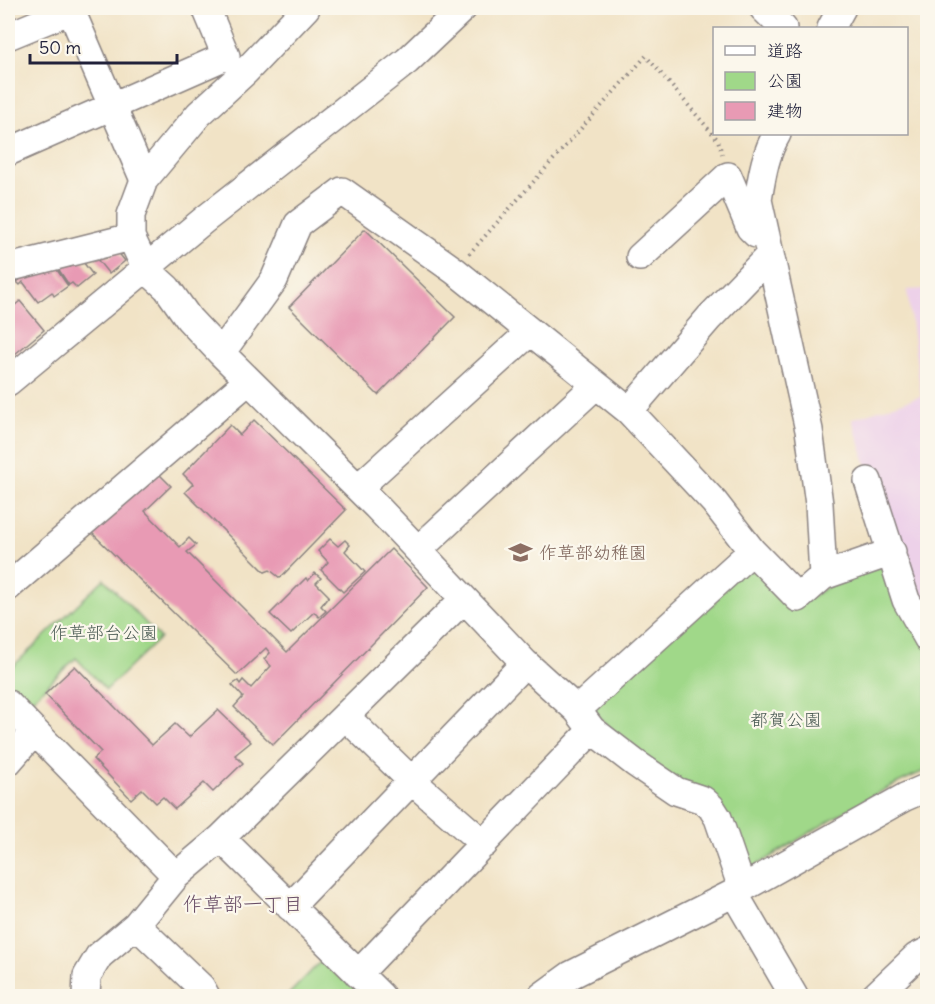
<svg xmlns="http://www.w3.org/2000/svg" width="935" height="1004" font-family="Delius,'Klee One',sans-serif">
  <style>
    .built { fill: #edd1e9 }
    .green { fill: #a0d889; stroke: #617d62; stroke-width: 1.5 }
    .building { fill: #e89ab4 }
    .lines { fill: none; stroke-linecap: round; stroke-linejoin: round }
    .minor-casing { stroke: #8a8280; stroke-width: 30 }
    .path { stroke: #8a8280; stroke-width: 4; stroke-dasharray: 1.5 4.5; stroke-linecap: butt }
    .minor { stroke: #fff; stroke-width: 27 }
    .labels { text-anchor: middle; stroke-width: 4.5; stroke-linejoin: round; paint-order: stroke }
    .education-label { font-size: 18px; fill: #785e54; stroke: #fbf7ec; text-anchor: start }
    .park-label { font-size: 18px; fill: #485952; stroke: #fbf7ec }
    .neighbourhood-label { font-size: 20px; fill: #674c65; stroke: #fbf7ec }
  </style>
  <rect width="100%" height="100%" fill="#fbf7ec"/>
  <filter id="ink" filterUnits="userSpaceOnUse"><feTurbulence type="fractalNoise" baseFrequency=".0167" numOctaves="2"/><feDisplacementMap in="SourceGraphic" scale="12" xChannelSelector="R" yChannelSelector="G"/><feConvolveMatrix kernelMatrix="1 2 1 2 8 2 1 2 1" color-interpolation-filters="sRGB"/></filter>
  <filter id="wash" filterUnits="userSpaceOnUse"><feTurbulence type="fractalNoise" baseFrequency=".008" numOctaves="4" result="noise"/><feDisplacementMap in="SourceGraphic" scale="24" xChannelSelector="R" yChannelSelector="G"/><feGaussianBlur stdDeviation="1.35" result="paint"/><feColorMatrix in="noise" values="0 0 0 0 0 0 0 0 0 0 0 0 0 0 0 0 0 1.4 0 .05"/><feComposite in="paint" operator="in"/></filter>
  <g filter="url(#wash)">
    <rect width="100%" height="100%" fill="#f1e3c6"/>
    <path class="built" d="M927,289V630L909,599L852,419L921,396L907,290Z"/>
    <path class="green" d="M886,549L927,651V770C867,794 808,835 752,868L740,865L722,809L630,750L590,707L752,559L793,609Z
      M104,579L160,638L106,690L76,658L26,705L8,686V671Z
      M323,959L363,996H287Z"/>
    <g id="blocks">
      <path class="building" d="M365,229L455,317L378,395L289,307Z
        M117,251L125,261L109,274L96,258L103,252L108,258Z
        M80,258L93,275L77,288L72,283L69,285L57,267Z
        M55,267L68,286L54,296L52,292L38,302L23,282L20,285L17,282L34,269Z
        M20,301L44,330L15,354L8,345V311Z
        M254,420L346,510L280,578L270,570L265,572L185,492L193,484L183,474L230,425L240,435Z
        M154,469L171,486L145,511L180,547L189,538L196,545L187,552L287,652L391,549L428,587L273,745L234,707L243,697L232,685L238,681L240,684L243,680L251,688L271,666L264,659L270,653L266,648L237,675L91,532Z
        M330,539L338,546L345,540L350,545L345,551L365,572L343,592L321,570L328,562L318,551Z
        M315,573L321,578L316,583L329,596L321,606L326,611L319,617L314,612L291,634L270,614L306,578L308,581Z
        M75,666L152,745L175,724L189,737L218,710L251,742L235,755L243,763L213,792L204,783L175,809L163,797L156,803L142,789L131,799L93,759L101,752L45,694Z"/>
    </g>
  </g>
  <g filter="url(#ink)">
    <use href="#blocks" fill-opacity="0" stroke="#8a8280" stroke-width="1.5"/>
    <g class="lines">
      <defs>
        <path id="minor" d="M70,8L144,180L131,215V237L146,269L167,288L189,319L221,353L376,506L525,663L577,710L592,730L635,763L676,791L703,800L711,807L718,818L742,888
          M763,8L783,28
          M831,28L842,8
          M8,36L76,8
          M777,134C765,154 762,176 758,200L809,430L819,504L823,576
          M8,152L226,56L206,8
          M144,180L199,114L246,71L306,8
          M640,257L728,176L750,228L756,234
          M8,268L131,237
          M221,353L274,280L298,224L342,191L455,271L629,411L709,318L769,256
          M8,382L204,220L407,61L463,8
          M629,411L714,502L752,551L798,598L823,576L892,552
          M868,481L906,600L928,639
          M358,488L530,332
          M418,550L596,385
          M8,587L248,381
          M8,704L176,876
          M577,710L752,551
          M345,716L411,780L484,844
          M8,762L34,732
          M221,838L381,996
          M734,893L794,996
          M290,907L525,663
          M136,925L201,987L206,996
          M358,974L592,730
          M86,996L87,976L99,956L136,925L176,876L221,838L464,599
          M542,996L571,975L734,893L905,797L928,787
          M875,996L916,957L928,951"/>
      </defs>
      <use href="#minor" class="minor-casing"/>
      <path class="path" d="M469,254L646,56L718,140L722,154"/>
      <use href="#minor" class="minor"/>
    </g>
  </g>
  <defs>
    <symbol id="school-bare" viewBox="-9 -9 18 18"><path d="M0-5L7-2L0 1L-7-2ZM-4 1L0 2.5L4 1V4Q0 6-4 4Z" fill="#8d6e63" stroke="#fbf7ec" stroke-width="2.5" paint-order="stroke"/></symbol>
  </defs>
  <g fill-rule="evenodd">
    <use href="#school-bare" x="504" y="536" width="33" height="33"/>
  </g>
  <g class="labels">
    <g class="education-label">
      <text x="539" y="559">作草部幼稚園</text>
    </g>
    <g class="park-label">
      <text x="104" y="639">作草部台公園</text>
      <text x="786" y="726">都賀公園</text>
    </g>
    <g class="neighbourhood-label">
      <text x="243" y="911">作草部一丁目</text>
    </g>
  </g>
  <rect width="935" height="1004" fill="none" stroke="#fbf7ec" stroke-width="30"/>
  <rect x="713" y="27" width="195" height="108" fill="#fbf7ec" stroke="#a4a2a5" stroke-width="1.5"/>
  <rect x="725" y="46" width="30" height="9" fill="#ffffff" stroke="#a4a2a5" stroke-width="1.5"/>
  <text x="767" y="57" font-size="18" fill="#22223b">道路</text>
  <rect x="725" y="72" width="30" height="18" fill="#a0d889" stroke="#a4a2a5" stroke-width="1.5"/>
  <text x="767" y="87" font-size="18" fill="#22223b">公園</text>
  <rect x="725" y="102" width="30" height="18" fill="#e89ab4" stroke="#a4a2a5" stroke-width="1.5"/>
  <text x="767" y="117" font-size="18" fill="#22223b">建物</text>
  <path d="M30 54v9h147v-9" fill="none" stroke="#22223b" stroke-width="3"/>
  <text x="39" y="54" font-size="18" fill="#22223b" stroke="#fbf7ec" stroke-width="4.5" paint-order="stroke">50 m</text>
</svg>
